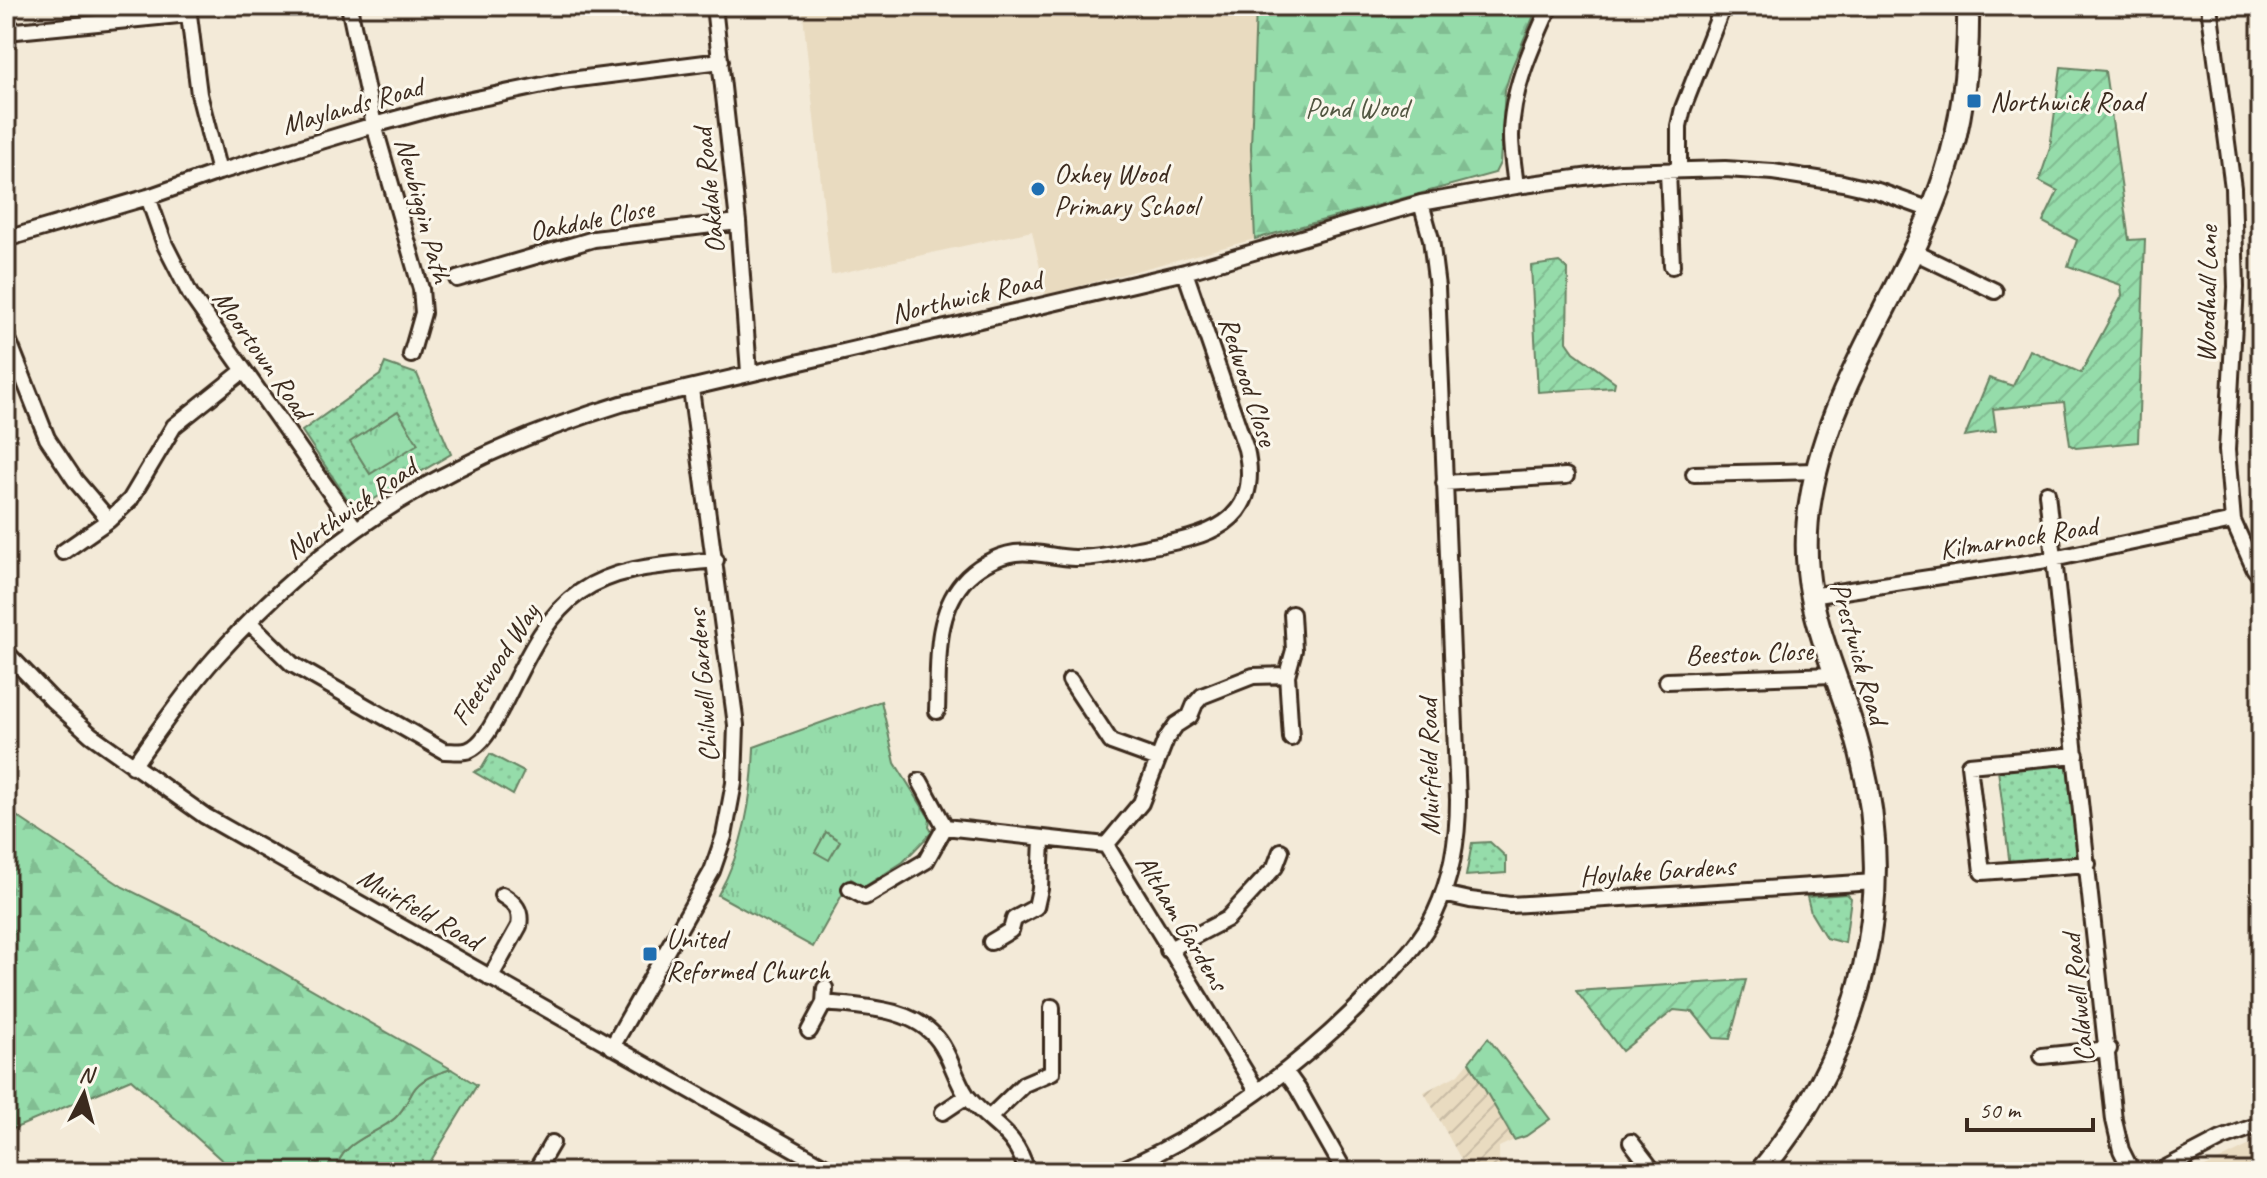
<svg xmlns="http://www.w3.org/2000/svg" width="2267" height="1178" font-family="Caveat,sans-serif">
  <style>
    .built { fill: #e9dbc0 }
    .industrial { fill: url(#industrial-furrows) }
    .grass { fill: url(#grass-dots); stroke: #688364; stroke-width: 2 }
    .forest { fill: url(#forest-firs); stroke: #688364; stroke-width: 2 }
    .park { fill: url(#park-tufts); stroke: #688364; stroke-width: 2 }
    .garden { fill: url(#garden-furrows); stroke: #688364; stroke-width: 2 }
    .pitch { fill: #95dcaa; stroke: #688364; stroke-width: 2 }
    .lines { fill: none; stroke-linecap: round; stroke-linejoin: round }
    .minor-casing { stroke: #3b2a1e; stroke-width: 20 }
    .secondary-casing { stroke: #3b2a1e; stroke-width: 26 }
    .minor { stroke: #fbf7ec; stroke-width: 14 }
    .secondary { stroke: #fbf7ec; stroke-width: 20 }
    .poi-dot { fill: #1f6fb2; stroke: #fbf7ec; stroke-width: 3 }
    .labels { text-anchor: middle; stroke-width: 6; stroke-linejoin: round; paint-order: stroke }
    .poi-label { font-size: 28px; fill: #3b2a1e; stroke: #fbf7ec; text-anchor: start }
    .street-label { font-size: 28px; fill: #3b2a1e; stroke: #fbf7ec }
    .park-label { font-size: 28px; fill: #525641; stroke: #fbf7ec }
  </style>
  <defs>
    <pattern id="industrial-furrows" width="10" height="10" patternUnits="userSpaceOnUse" patternTransform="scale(2)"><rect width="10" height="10" fill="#e9dbc0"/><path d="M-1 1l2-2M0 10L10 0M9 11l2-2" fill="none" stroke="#c9bca5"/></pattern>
    <pattern id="grass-dots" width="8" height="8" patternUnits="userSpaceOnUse" patternTransform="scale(2)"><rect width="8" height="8" fill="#95dcaa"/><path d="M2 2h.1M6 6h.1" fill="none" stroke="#81bd92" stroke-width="1.8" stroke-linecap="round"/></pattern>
    <pattern id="forest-firs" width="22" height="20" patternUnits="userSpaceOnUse" patternTransform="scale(2)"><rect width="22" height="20" fill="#95dcaa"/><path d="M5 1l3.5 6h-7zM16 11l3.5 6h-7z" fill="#81bd92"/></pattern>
    <pattern id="park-tufts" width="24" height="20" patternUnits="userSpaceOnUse" patternTransform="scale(2)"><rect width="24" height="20" fill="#95dcaa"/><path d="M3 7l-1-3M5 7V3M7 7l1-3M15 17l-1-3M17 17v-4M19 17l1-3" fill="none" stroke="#81bd92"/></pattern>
    <pattern id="garden-furrows" width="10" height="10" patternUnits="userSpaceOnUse" patternTransform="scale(2)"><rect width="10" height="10" fill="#95dcaa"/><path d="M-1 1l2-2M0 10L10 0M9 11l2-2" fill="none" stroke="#81bd92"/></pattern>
  </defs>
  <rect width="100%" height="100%" fill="#f3ead8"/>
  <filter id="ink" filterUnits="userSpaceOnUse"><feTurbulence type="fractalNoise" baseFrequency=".0125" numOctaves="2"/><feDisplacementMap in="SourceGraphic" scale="16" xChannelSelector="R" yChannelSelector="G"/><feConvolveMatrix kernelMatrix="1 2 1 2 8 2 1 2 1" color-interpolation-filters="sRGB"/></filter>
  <g filter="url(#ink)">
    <path class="built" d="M802,6H1256L1251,148L1255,239L1046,295L1032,231L831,275Z
      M2261,1142V1172H2195L2248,1146Z"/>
    <path class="industrial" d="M1469,1062L1514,1140L1499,1147V1159L1502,1166L1489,1172H1468L1424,1092L1459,1074Z"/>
    <path class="grass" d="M385,363L417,374L451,454L364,505L350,503L302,431L380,375Z
      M490,754L524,772L513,795L474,772L482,768Z
      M2067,765L2078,860L2010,866L1998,770Z
      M1490,842L1506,857V873L1466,876L1472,843Z
      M1847,894L1851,898L1845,943L1826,938L1811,913L1807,897Z
      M451,1069L477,1085L424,1172H336C338,1142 376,1135 395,1118C403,1111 408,1100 413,1091C421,1078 436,1074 451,1069Z"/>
    <path class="forest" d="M1256,6H1538L1512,67L1505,90L1500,163L1495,173L1255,239L1251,148Z
      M6,809L123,887L204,927L451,1069C436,1074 421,1078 413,1091C408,1100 403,1111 395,1118C376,1135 338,1142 336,1172H235L131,1079L6,1132Z
      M1488,1038L1550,1119L1526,1136L1514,1140L1469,1062Z"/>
    <path class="park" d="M398,411L418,444L370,474L350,442Z
      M881,701L895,763L930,819L929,827L932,832L903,862L864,887L851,879L813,947L718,895C744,848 752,799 754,747Z"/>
    <path class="garden" d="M2061,67L2105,71L2129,240L2145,239L2138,442L2076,448L2070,445L2064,402L1993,409L1996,431L1965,436L1989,378L2013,386L2030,350L2081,373L2122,296L2121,285L2068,266L2077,240L2043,222L2058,191L2039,181L2050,148Z
      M1559,262L1568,269L1567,342L1574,352L1615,382L1614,387L1538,392L1531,266Z
      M1746,980L1730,1039L1714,1038L1693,1012L1674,1010L1622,1051L1576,991Z"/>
    <path class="pitch" d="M826,832L840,841L829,860L815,852Z"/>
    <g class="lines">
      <defs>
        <path id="minor" d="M349,6L374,125L421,289L423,313L411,355
          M714,6L738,222L749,372
          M2209,6L2233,188L2236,287L2227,450L2233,521L2254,568L2261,577
          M188,7L199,94L219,172
          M6,32L189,14
          M1679,170V126L1683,108L1723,6
          M1668,171L1672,266
          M1516,186C1514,169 1511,152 1511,136C1511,91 1532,46 1550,6
          M148,197L165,245L190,294L356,529
          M6,239L148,197L219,172L374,125L443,106L562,81L721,61
          M1912,251L1995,291
          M457,279L594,239L738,222
          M6,334L47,438L75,480L109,520L130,500L174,426L243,371
          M1694,474L1815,471
          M1444,483L1566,476
          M2047,493L2114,1120L2121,1150L2132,1172
          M63,552L109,520
          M1811,596L2053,559L2233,521
          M249,622L292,664L444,751C452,751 462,753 469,750C485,743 494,721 502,707C523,667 542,618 580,592C619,565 670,565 716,560
          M6,652L52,700L91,735L205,816L835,1172
          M1070,680L1111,742L1158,759
          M1667,681L1833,675
          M937,711C939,669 933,617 963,582C975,568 995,556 1015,553C1035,550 1055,558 1075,558C1099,558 1123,552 1147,547C1205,537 1263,525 1246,449L1185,272
          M1291,738L1287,675L1294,650L1292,614
          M2076,755L1969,765L1982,872L2088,864
          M133,766C159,730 184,693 214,659C331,527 453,456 621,404L1185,272L1421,203L1516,186L1621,172L1725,169L1773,172L1843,183L1878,191L1931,210
          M920,781L945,827L1106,845
          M850,889L865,897L926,861L945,827
          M1443,894L1470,900L1510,905L1875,882
          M991,942L1011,930L1014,919L1036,907L1040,889L1042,838
          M1168,950L1227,919L1275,867L1281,851
          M490,978L519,926C522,910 515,903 502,895
          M824,1003C862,1007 914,1007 939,1041C951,1057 955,1079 967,1096C991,1127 1015,1129 1027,1172
          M809,1031L824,1003L825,988
          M612,1047L712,871L724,836L734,783L736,725L691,389
          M2042,1056L2109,1049
          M1285,1071L1298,1089L1345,1172
          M1257,1091L1106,845L1141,803L1166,739L1176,725L1190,716L1195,704L1202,696L1253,676L1287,675
          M943,1112L967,1096
          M989,1118L1024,1084L1052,1072V1007
          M1631,1142L1654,1172
          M535,1172L552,1143
          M1117,1172C1216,1129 1305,1063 1379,985C1400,963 1422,941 1435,913C1452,877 1458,839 1458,800L1437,287L1431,239L1421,203
          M2158,1172L2221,1139L2261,1124"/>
        <path id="secondary" d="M1760,1172C1864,1047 1901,895 1856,737C1830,651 1794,592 1811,497C1831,379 1910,283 1946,171C1963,118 1969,62 1968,6"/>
      </defs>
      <use href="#minor" class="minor-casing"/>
      <use href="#secondary" class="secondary-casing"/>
      <use href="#minor" class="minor"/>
      <use href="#secondary" class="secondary"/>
    </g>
  </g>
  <g class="poi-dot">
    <rect x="1966" y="93" width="16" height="16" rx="4"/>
    <circle cx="1038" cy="189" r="8"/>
    <rect x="642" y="946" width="16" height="16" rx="4"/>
  </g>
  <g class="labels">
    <g class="poi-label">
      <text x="1990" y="111">Northwick Road</text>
      <text x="1054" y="183">Oxhey Wood<tspan x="1054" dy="32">Primary School</tspan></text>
      <text x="666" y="948">United<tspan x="666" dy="32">Reformed Church</tspan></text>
    </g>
    <g class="street-label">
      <text transform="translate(352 105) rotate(-16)" y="10">Maylands Road</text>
      <text transform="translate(708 191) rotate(-96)" y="10">Oakdale Road</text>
      <text transform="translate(424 210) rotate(75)" y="10">Newbiggin Path</text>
      <text transform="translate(591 219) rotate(-11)" y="10">Oakdale Close</text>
      <text transform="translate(2206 294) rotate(-89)" y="10">Woodhall Lane</text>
      <text transform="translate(966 296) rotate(-13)" y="10">Northwick Road</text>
      <text transform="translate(263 354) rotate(55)" y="10">Moortown Road</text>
      <text transform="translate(1249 381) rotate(72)" y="10">Redwood Close</text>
      <text transform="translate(350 508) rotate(-35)" y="10">Northwick Road</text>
      <text transform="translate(2018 537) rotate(-9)" y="10">Kilmarnock Road</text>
      <text transform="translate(1749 652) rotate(-2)" y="10">Beeston Close</text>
      <text transform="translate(1860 653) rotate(74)" y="10">Prestwick Road</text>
      <text transform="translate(494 664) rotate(-57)" y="10">Fleetwood Way</text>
      <text transform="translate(702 686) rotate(-95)" y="10">Chilwell Gardens</text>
      <text transform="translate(1428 767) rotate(-91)" y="10">Muirfield Road</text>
      <text transform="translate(1657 870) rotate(-4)" y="10">Hoylake Gardens</text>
      <text transform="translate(420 908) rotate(30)" y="10">Muirfield Road</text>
      <text transform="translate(1183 922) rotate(59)" y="10">Altham Gardens</text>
      <text transform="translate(2077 998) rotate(-96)" y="10">Caldwell Road</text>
    </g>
    <g class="park-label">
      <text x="1357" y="117">Pond Wood</text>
    </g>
  </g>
  <rect width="2267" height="1178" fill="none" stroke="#fbf7ec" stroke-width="32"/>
  <rect x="16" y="16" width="2235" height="1146" fill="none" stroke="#3b2a1e" stroke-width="3" filter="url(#ink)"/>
  <g transform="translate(84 1094) rotate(6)" stroke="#fbf7ec" stroke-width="6" paint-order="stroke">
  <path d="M0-6L14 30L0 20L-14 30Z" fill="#3b2a1e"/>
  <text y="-12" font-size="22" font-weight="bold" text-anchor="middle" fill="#3b2a1e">N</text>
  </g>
  <path d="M1967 1118v12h126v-12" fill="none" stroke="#3b2a1e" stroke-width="4"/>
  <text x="1979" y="1118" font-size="24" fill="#3b2a1e" stroke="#fbf7ec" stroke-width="6" paint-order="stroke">50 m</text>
</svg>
